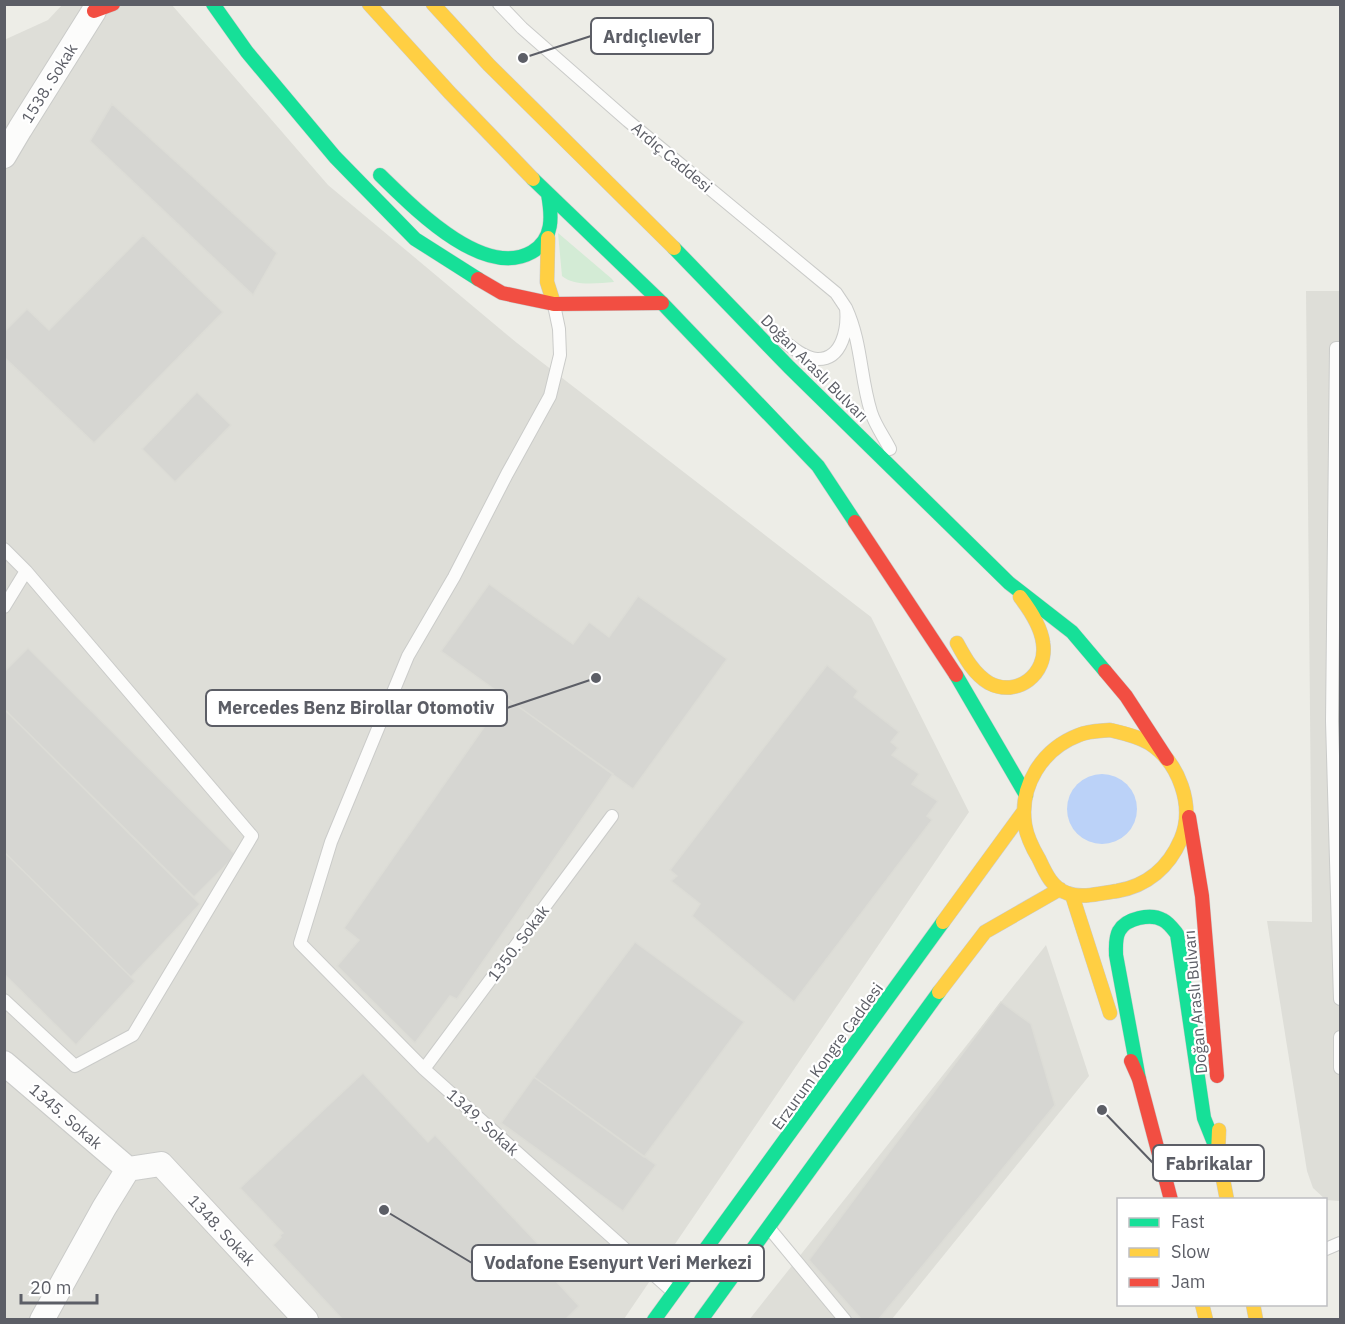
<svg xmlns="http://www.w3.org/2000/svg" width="1345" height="1324" font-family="'IBM Plex Sans',sans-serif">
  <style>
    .industrial { fill: #deded8 }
    .green { fill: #d3ebd5 }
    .water { fill: #bbd2f8 }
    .building { fill: #d6d6d2; stroke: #dcdcd6; stroke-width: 1.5 }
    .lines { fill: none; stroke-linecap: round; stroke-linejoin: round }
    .lane-casing { stroke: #cacbc9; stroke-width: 14 }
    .street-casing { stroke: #cacbc9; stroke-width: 26 }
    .fast-casing { stroke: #cbcbcb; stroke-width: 15 }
    .slow-casing { stroke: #cbcbcb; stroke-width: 15 }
    .jam-casing { stroke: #cbcbcb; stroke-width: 15 }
    .lane { stroke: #fcfcfb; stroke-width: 12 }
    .street { stroke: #fcfcfb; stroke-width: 24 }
    .fast { stroke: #16e098; stroke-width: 14 }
    .slow { stroke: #ffcf43; stroke-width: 14 }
    .jam { stroke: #f24e42; stroke-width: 14 }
    .labels { text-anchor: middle; stroke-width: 4.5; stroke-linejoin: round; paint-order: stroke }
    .street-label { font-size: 16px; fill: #5c5e66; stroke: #fff }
    .leader { fill: none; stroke: #5c5e66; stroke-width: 2 }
    .callout-dot { fill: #5c5e66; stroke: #fff; stroke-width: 2 }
    .callout { fill: #fff; stroke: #5c5e66; stroke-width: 2 }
    .callout-label { font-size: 18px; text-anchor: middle; font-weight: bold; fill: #5c5e66 }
  </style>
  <rect width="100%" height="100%" fill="#edede7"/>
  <path class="industrial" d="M62,5H172L328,185L517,343L871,617L969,812L624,1319H5L4,40L48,20Z
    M1306,291H1340V1201L1326,1200L1313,1188L1307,1171L1267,921L1312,922Z
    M1046,945L1089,1076L892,1319L749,1320Z"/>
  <path class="green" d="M558,233L612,279L614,282C598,283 575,287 562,276Z"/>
  <path class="water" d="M1067 809a35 35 0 1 1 70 0a35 35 0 1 1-70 0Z"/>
  <path class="building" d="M112,104L277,253L253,295L90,141Z
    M143,235L223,312L94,443L4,357V332L27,309L49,330Z
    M197,392L231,425L175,482L142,449Z
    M489,584L573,644L589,622L609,637L638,596L727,659L633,789L441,651Z
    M28,648L236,855L194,897L4,709V672Z
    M827,665L858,691L854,697L899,732L891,742L898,748L892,755L919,774L912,784L938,801L927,816L932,820L794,1002L692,916L700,904L671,881L677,876L670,870Z
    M505,697L613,774L457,999L450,996L415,1043L337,966L359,940L344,928Z
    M4,709L200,904L131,977L4,852Z
    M4,852L135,981L76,1045L4,974Z
    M635,942L744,1022L644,1157L534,1077Z
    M1001,1002L1031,1024L1055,1105L878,1320H862L809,1260Z
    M363,1073L428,1142L435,1135L540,1246L531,1254L579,1306L565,1320H343L273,1245L281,1237L280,1235L283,1233L240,1188Z
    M534,1077L656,1165L623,1211L501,1123Z"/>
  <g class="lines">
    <defs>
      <path id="lane" d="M499,4L522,28L628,121L836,293L846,308
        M554,305L559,329L560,355L550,396L507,474L454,577L408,656L331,842L300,943L424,1069L672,1291
        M780,338C790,346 804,358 817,359C843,360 848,327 846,308C862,343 860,377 871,412C875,425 884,437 890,449
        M1340,348H1336L1332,721L1340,999
        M4,549L26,571L252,836L133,1035L75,1066L4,1000
        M4,607L26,571
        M1340,1037V1068
        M424,1069L612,816
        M769,1228L845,1320
        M1326,1249L1340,1243"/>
      <path id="street" d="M4,156L20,129L94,11
        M4,1063L128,1169
        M128,1169L161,1164L306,1320
        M42,1320L104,1208L128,1169"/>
      <path id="fast" d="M213,4L247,52L335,157L415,239L478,279
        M380,175C412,206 483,280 532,252C554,239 552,216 548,194
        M533,179L662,303L818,466L855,522
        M674,248L789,367L1009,583L1072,632L1105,671
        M956,675L1026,795
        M1139,1079L1116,955C1116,947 1115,938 1119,931C1126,918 1151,913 1163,920C1169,923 1173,929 1177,934L1204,1118L1218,1153
        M654,1320L943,922
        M701,1320L939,992"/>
      <path id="slow" d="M369,4L450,93L533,179
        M433,4L489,65L674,248
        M548,238L547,282L554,304
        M957,643C965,658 974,674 989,683C1017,698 1048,674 1043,643C1041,626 1030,610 1020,597
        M1110,730C1123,733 1137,736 1149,743C1179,762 1195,806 1181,839C1169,867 1147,886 1117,891C1102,893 1081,899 1067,893C1052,888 1045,872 1039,859C1033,849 1027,837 1025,825C1019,786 1042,749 1079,735C1088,731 1099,731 1110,730Z
        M1072,895L1110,1013
        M943,922L1024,811
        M939,992L985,932L1060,889
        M1219,1130L1218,1153L1227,1200
        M1202,1304L1206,1320
        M1253,1304L1256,1320"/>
      <path id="jam" d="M94,11L113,4
        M478,279L502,293L554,304L662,303
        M855,522L956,675
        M1105,671L1126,696L1167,759
        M1189,817L1202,896L1217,1076
        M1131,1061L1139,1079L1171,1200"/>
    </defs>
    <use href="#lane" class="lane-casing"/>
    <use href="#street" class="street-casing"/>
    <use href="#fast" class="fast-casing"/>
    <use href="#slow" class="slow-casing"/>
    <use href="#jam" class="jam-casing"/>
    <use href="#lane" class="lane"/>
    <use href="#street" class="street"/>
    <use href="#fast" class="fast"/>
    <use href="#slow" class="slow"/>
    <use href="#jam" class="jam"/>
  </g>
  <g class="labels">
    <g class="street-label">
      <text transform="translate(49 83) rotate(-58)" y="6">1538. Sokak</text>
      <text transform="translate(672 157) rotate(40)" y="6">Ardıç Caddesi</text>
      <text transform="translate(815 368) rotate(45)" y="6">Doğan Araslı Bulvarı</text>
      <text transform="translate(518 943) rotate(-53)" y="6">1350. Sokak</text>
      <text transform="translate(1195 1002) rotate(-95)" y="6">Doğan Araslı Bulvarı</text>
      <text transform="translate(827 1056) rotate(-54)" y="6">Erzurum Kongre Caddesi</text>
      <text transform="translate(66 1116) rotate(41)" y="6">1345. Sokak</text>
      <text transform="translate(483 1122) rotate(42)" y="6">1349. Sokak</text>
      <text transform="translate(222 1230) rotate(47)" y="6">1348. Sokak</text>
    </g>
  </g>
  <path class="leader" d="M523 58L591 36M596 678L507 708M1102 1110L1153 1163M384 1210L472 1263"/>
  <g class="callout-dot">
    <circle cx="523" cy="58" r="6"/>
    <circle cx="596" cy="678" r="6"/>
    <circle cx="1102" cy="1110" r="6"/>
    <circle cx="384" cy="1210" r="6"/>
  </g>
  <g class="callout">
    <rect x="591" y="18" width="122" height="36" rx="6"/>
    <rect x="206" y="690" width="301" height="36" rx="6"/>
    <rect x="1153" y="1145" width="111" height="36" rx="6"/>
    <rect x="472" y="1245" width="292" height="36" rx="6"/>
  </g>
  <g class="callout-label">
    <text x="652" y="43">Ardıçlıevler</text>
    <text x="356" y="714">Mercedes Benz Birollar Otomotiv</text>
    <text x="1209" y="1170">Fabrikalar</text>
    <text x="618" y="1269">Vodafone Esenyurt Veri Merkezi</text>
  </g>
  <rect width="1345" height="1324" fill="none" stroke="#5c5e66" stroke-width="12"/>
  <rect x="1117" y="1198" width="210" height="108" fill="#ffffff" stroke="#bebfc2" stroke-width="1.5"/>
  <rect x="1129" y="1218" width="30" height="9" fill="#16e098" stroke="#bebfc2" stroke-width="1.5"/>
  <text x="1171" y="1228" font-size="18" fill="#5c5e66">Fast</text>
  <rect x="1129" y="1248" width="30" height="9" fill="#ffcf43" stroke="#bebfc2" stroke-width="1.5"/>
  <text x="1171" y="1258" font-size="18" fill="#5c5e66">Slow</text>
  <rect x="1129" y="1278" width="30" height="9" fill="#f24e42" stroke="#bebfc2" stroke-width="1.5"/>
  <text x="1171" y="1288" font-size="18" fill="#5c5e66">Jam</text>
  <path d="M21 1294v9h76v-9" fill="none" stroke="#5c5e66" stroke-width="3"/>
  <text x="30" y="1294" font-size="18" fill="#5c5e66" stroke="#ffffff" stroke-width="4.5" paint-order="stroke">20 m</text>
</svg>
